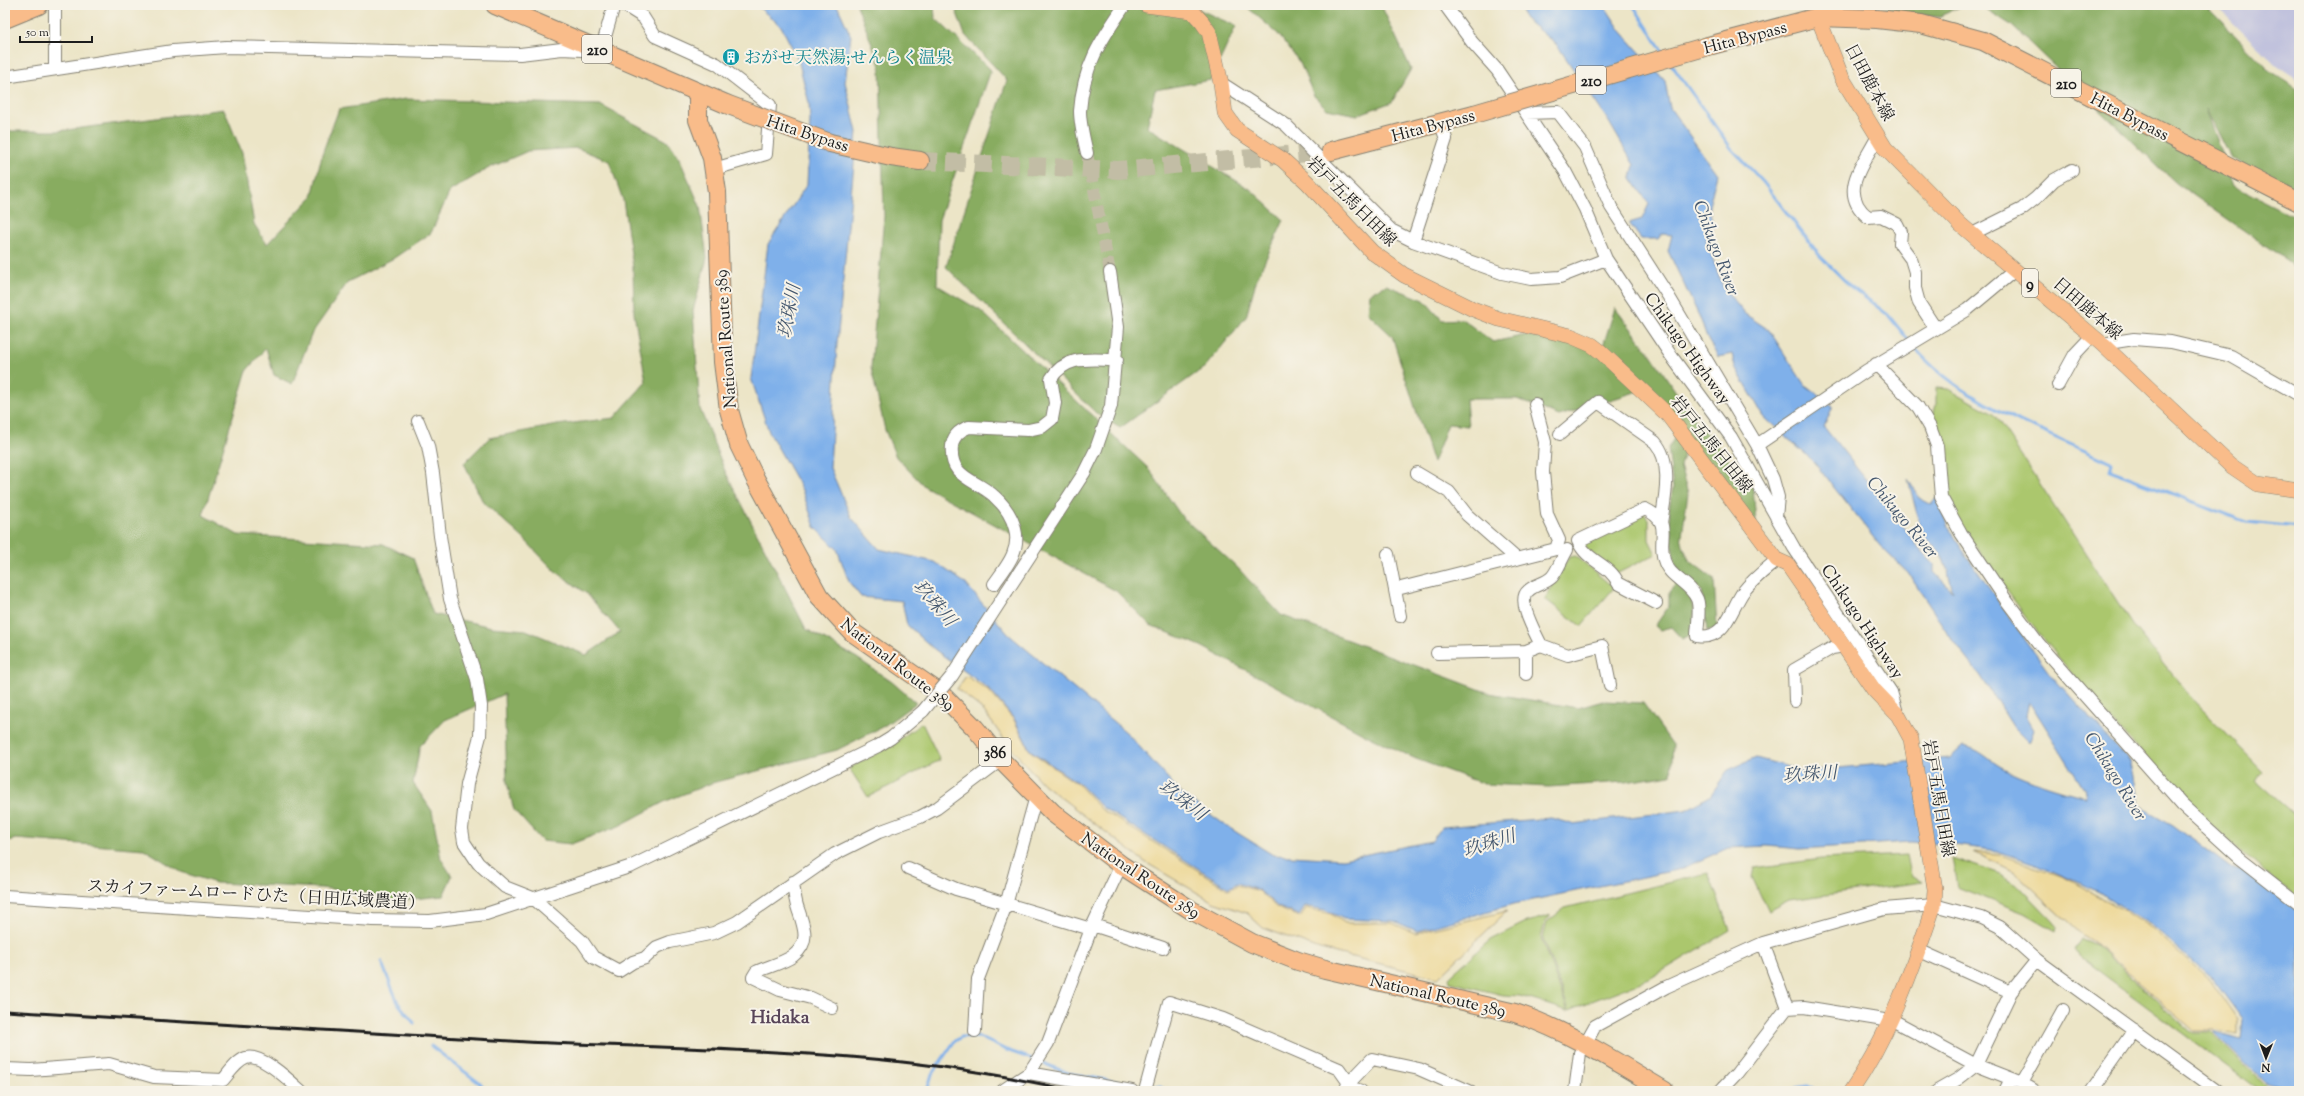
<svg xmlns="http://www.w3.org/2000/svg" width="2304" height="1096" font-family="'Sorts Mill Goudy','Noto Serif JP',serif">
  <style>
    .industrial { fill: #c1c2dd }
    .green { fill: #abc76d; stroke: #647244 }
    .forest { fill: #88ac60; stroke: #52643e; fill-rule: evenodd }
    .sand { fill: #eeda9e; stroke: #857b5d }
    .water { fill: #7fb0ea; stroke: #4e6683 }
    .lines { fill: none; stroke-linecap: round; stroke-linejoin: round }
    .stream { stroke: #7fb0ea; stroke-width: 3 }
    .minor-tunnel { stroke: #c2bda5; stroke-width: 12; stroke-dasharray: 12 6; stroke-linecap: butt }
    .highway-tunnel { stroke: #c2bda5; stroke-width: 18; stroke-dasharray: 18 9; stroke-linecap: butt }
    .minor-casing { stroke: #848072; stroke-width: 14 }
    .major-casing { stroke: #848072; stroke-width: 16 }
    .highway-casing { stroke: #848072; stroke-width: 20 }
    .minor { stroke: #fff; stroke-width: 12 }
    .major { stroke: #f9bc8a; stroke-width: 15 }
    .highway { stroke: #f9bc8a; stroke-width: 18 }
    .rail { stroke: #1c1c1c; stroke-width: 3 }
    .minor-bridge-casing { stroke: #848072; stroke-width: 14; stroke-linecap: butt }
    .highway-bridge-casing { stroke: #848072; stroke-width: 20; stroke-linecap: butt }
    .minor-bridge { stroke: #fff; stroke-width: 12 }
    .highway-bridge { stroke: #f9bc8a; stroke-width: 18 }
    .labels { text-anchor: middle; stroke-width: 4; stroke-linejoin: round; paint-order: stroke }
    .shield { fill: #f7f3e8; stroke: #5e5c59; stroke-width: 1 }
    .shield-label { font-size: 16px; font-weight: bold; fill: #1c1c1c }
    .street-label { font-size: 17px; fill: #1c1c1c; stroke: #f7f3e8 }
    .culture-label { font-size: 17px; fill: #0d838f; stroke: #f7f3e8; text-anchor: start }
    .water-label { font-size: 18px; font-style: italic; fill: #44576e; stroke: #f7f3e8 }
    .quarter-label { font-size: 19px; font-weight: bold; fill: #584559; stroke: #f7f3e8 }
  </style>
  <rect width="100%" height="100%" fill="#f7f3e8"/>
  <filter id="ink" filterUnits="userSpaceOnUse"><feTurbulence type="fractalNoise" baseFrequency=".025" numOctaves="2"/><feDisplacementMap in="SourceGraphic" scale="8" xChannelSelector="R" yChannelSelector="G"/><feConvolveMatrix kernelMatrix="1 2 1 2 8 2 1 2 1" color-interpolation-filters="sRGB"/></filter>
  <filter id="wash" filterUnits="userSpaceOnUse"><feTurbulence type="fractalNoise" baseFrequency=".012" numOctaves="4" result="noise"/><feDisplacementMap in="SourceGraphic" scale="16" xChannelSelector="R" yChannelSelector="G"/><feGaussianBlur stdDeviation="0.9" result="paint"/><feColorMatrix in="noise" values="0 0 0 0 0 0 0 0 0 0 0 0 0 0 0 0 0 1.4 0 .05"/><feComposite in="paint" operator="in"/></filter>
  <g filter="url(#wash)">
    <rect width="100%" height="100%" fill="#ece5c7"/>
    <path class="industrial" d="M2215,5H2299V80L2276,65Z"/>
    <path class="green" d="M1936,388L1948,389L1994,414L2134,627L2194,701L2264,772L2256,781L2299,819V898L2267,874L2194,810L2101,709L2032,625L1963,530L1946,497L1932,418L1936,405Z
      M1644,512L1649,521V540L1656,554L1616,574L1580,543Z
      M1576,556L1614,588L1581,626L1545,599L1569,557Z
      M922,723L940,760L868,797L849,768L889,747Z
      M1907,855L1911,875L1922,882L1789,900L1768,911L1752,877L1754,868L1821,859Z
      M1952,858L2000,874L2019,886L2053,921L2056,926L2055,931L2024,913L1957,887Z
      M1708,873L1730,930L1651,978L1569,1010L1543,939L1547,922L1565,908Z
      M1551,915L1545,922L1541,938L1568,1011L1520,996L1503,995L1450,982L1449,977L1490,940L1524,923Z
      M2081,939L2096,945L2191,1032H2211L2266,1087L2265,1091H2260L2080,957L2074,950Z"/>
    <path class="forest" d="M857,5H934L935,18L991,70L939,220L937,285L981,311L1149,469L1182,517L1236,566L1281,615L1489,693L1578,708L1603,701L1643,703L1673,745L1671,775L1625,782L1549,787L1484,784L1416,759L1370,737L1201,646L1150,625L1116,591L924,486L896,457L885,430L871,368L884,216L880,66Z
      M954,5H1189L1236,26L1211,80L1155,90L1147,127L1250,189L1284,220L1257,278L1246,317L1205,367L1120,428L1097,414L946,267L1007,80L965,35Z
      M1241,5H1381L1411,69L1392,102L1357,115L1327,109L1314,96L1300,63L1278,34L1247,7Z
      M1880,5H1964L1938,17L1907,14Z
      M1980,5H2205L2272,73L2299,90V192L2231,158L2206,109L2234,186L2299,219V269L2176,183L2011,25Z
      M406,99L600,105L667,141L679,158L700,206L707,258L693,311L700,409L725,471L806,629L857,658L892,682L916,703L884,726L837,750L712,783L666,801L619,826L571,844L542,841L514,810L507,783L504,694L445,720L420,746L413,783L432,811L441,859L452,876L443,896L392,901L366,893L321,888L216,883L181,872L144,849L16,839L5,842V131H59L224,109L242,153L254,224L267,244L312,197L323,151L339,109ZM577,148L609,161L623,200L633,267L634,313L646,382L614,418L557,425L489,438L464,463L483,502L523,538L554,570L587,594L620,632L586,655L526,630L492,627L433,614L413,558L383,544L238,535L203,515L247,370L266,348L274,375L292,384L312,333L348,282L394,258L431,233L450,191L489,168L528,151Z
      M1386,285L1424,300L1442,320L1462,319L1493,342L1526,335L1603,346L1615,308L1650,353L1696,422L1753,487L1756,523L1645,389L1559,416L1517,399H1466L1468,426L1448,424L1433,463L1392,336L1368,313L1370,293Z
      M1677,434L1686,445L1680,466L1688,493L1681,543L1690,561L1714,579L1717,628L1707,632L1702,591L1681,574L1674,562L1669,509L1673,488L1668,448Z
      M1678,582L1690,590L1694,608L1693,634L1682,639L1671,627L1660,630L1655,626L1669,606V592Z"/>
    <path class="sand" d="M966,676L988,690L1014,720L1030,751L1080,786L1101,809L1229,890L1237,885L1259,891L1277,908L1300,917L1306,908L1331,914L1345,923H1392L1415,933L1507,911L1438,978L1320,949L1263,928L1247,913L1213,902L1145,862L1043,784L1006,742L983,710L957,689Z
      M1974,852L1999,854L2064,877L2124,910L2153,929L2210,980L2238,1020V1035L2214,1030H2193L2096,944L2082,935L2016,873Z"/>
    <path class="water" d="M756,5H837L851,36L845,82L857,132L837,344L830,468L851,517L879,549L935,562L965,583L1008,634L1127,733L1182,794L1228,827L1273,855L1343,859L1432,841L1442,827L1551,818L1572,824L1686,810L1710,796L1728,770L1756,758L1804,771L1950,758L1963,746C1981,749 1988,760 2003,768C2029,781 2059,790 2086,797L2084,788L2029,701L2026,716L2034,730L2029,743L2014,728L1980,675L1951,638L1908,573L1881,547L1813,461L1764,417L1735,367L1732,354L1718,357L1708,340L1700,318L1668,251L1672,235L1662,234L1658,239H1641L1629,223L1642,219L1649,204L1631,178L1634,165L1609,122L1557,45L1524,18L1521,5H1604L1621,31L1665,81L1670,108L1717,174L1709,206L1713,227L1706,240L1723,287L1745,314L1769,330L1804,384L1833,406L1824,427L1907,531L1918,547L1934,563V572L1953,592L1947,569L1941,554L1922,534L1908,479L1919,498L1932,505L1937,498L1953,536L2023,637L2050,674L2130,762L2134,776L2139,806L2173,825L2232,869L2237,871L2242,869L2299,911V1091L2265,1083L2213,1032L2241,1040L2243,1020L2212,978L2154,927L2099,892L2037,864L1997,851L1956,845L1910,842L1800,849L1767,846L1728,848L1681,869L1514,904L1417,931L1394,921L1344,919L1325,910L1305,906L1299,915L1278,907L1259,890L1237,883L1229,888L1102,807L1081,785L1030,750L1015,720L989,689L934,649L907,625L902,601L861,597L849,582L837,549L815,527L802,490L769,432L751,378L768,244L807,184L810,121L809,103L798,59L781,26Z"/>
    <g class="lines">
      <path class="stream" d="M1633,5L1663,52
        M1671,64L1731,148L1763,182L1820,256L1849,285L1888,315L1910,342
        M1913,346C1959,402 2048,433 2112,463L2110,470L2246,522L2299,527
        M381,961L398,1003L414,1023
        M431,1046L482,1085L483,1091
        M1040,1062L1068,1073L1117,1082
        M1131,1085L1143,1087
        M1148,1087H1160L1168,1091
        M927,1091L932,1074L954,1042L961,1037L977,1036L1006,1050L1035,1060
        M1793,1091L1796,1088L1808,1086L1815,1091"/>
    </g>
  </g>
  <g filter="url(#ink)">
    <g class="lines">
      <path class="minor-tunnel" d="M1087,153L1110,272"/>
      <path class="highway-tunnel" d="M920,161L1118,170L1330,151"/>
      <defs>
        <path id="minor" d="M624,5L643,17L655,36L717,64L770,105L766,154L714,169
          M1445,5L1472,42L1497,70L1565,171L1585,209L1606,259L1672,357L1731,437L1794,548L1891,692L1897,713
          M55,69V5
          M5,77L173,51L226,47L520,54L562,49L601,51L614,5
          M1221,83L1286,125L1391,230L1413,241L1502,273L1531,279L1560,277L1606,259
          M1526,113L1558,112L1585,147L1611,207L1669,297L1757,445L1773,479L1778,497L1776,517
          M1878,136C1864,164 1837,192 1868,217L1881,216L1897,224L1901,232L1900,244L1911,259L1915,272V288L1919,303L1936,329
          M1087,153C1084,140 1080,124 1080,111C1083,66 1101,40 1125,5
          M1972,234L2022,209L2036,198L2054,180L2072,170
          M1413,241L1446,139L1441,124
          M2102,344L2134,339L2171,342L2231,356L2299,395
          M1876,364L1918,407L1930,427L1937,446L1941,497L1961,533L2006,600L2039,644L2182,805L2240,858L2299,904
          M2058,385L2075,354L2092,336
          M418,421L428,446L433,473L440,536L450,599L477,679L481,706L480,736L467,784L462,829L464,842L478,863L505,887L533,898L582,941L593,957L619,971L633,962L645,958L657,947L670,942L714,933L737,922L835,854L879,832L920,817L937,808L1001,760
          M1560,434L1598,402L1655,442C1673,463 1665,497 1661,523
          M1757,445L1866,371L1967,310L2015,270
          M1417,473L1449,492L1467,515L1517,559
          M1567,550C1562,558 1558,570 1552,577C1545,584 1535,584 1528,591C1516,600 1536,634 1541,645L1568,655L1602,646L1610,685
          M1388,554L1400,616
          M994,584C1005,568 1021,551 1015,529C1012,516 1004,505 994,496C976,479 949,479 952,446C953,436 960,430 969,427L1028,430L1042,427L1052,419L1055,403L1051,379C1066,354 1091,360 1117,360
          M1397,589L1556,549L1559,540L1547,514L1543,472L1545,442L1535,404
          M1007,591L1084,473L1096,449L1111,406L1118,327L1110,272
          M1656,603L1618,583C1610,564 1587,562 1578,541L1645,509C1674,523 1657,537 1664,560C1669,578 1690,582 1697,599C1701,609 1697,626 1697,636C1725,641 1730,611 1743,592C1753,579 1765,570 1777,560
          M1526,651V674
          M1437,653L1526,651L1541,645
          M1795,701L1794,670L1832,648L1845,646
          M908,868L956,889L1091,929
          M793,882C794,891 795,901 798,909C804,927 811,942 793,956C783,963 767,967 756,972L753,977L780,990L811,998L832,1008
          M5,896L373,920L430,921L486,914L632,866L878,746L891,738L923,711
          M1093,925L1163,948
          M1763,943L1787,1008
          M1918,950L2011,992
          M1787,1008L1804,1007L1896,1022L1976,1065L2022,1083L2035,1091
          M975,1031L978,979L1006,905L1036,796
          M5,1069L31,1070L109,1064L154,1077L223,1080C229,1073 237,1061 246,1058C261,1053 290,1081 301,1091
          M1029,1073L1132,1091
          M2022,1083L2063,1010
          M1347,1086L1361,1091
          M1002,1091L1029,1073L1048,1043L1091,929L1121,865
          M1145,1091L1169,1002L1223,1019L1339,1069L1349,1083
          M1345,1091L1349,1083L1372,1059L1419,1069L1469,1091
          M1575,1091L1580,1053L1595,1026L1666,987L1763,943L1884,909L1934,905L1982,918L2000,927L2037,960L2217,1091
          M1720,1091L1737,1073L1787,1008
          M1937,1091L1958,1079L1976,1065L2011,992L2037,960
          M2005,1091L2011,1079
          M2091,1091L2134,1030"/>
        <path id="major" d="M1146,5L1192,11L1202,22L1209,32L1214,53L1221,83L1225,113L1237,130L1283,160L1307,182L1372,252L1404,275L1473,309L1499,319L1571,336L1592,345L1601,352L1668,415L1777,560L1788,565L1874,690L1898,715L1911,739L1935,889L1934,905C1913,968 1889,1036 1851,1091
          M1818,17L1842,78L1885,148L1961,225L2102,344L2230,465L2258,484L2299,490"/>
        <path id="highway" d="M495,5L726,104
          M5,19L39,5
          M1708,46L1818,17L1877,19L1921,24L1983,41L2299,202
          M698,94V120L712,158L717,192L723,362L729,410L739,445L755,478L819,596L852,632L941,694L975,728L1001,760L1053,813L1121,865L1191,910L1252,943L1298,961L1325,969L1515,1013C1569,1031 1616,1062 1665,1091
          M1331,151L1474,114
          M891,157L920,161"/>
      </defs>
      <use href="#minor" class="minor-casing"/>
      <use href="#major" class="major-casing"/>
      <use href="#highway" class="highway-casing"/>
      <use href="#minor" class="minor"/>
      <use href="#major" class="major"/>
      <use href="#highway" class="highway"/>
      <path class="rail" d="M5,1011C179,1021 353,1033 527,1042C709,1050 894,1048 1073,1091"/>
      <defs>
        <path id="minor-bridge" d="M923,711L952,676L1007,591"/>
        <path id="highway-bridge" d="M726,104L830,143L891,157
          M1474,114L1708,46"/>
      </defs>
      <use href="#minor-bridge" class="minor-bridge-casing"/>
      <use href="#highway-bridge" class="highway-bridge-casing"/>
      <use href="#minor-bridge" class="minor-bridge"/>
      <use href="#highway-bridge" class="highway-bridge"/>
    </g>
  </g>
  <defs>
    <symbol id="building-disc" viewBox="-11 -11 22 22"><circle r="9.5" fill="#0f9aa8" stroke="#f7f3e8"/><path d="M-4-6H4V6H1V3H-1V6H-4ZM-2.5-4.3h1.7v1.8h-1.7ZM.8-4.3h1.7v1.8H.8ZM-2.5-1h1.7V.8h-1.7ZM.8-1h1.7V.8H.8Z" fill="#fff"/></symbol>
  </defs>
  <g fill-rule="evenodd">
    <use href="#building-disc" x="721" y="47" width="20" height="20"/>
  </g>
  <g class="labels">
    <g class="shield">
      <rect x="582" y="35" width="30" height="28" rx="3"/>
      <rect x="1576" y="66" width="30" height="28" rx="3"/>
      <rect x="2051" y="69" width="30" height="28" rx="3"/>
      <rect x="2022" y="269" width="16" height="28" rx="3"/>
      <rect x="979" y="738" width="32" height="28" rx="3"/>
    </g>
    <g class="shield-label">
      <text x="597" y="55">210</text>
      <text x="1591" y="86">210</text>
      <text x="2066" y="89">210</text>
      <text x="2030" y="289">9</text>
      <text x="995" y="758">386</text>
    </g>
    <g class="street-label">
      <text transform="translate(1745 37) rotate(-15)" y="6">Hita Bypass</text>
      <text transform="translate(1870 82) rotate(62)" y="6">日田鹿本線</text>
      <text transform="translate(2130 116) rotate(27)" y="6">Hita Bypass</text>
      <text transform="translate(1433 125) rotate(-15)" y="6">Hita Bypass</text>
      <text transform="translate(808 133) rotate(18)" y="6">Hita Bypass</text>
      <text transform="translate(1352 201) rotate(45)" y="6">岩戸五馬日田線</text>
      <text transform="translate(2088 308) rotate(41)" y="6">日田鹿本線</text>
      <text transform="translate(725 339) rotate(-94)" y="6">National Route 389</text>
      <text transform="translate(1688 348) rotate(54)" y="6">Chikugo Highway</text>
      <text transform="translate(1712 444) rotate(51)" y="6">岩戸五馬日田線</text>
      <text transform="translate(1863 621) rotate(56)" y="6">Chikugo Highway</text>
      <text transform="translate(898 664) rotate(38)" y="6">National Route 389</text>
      <text transform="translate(1939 798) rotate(80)" y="6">岩戸五馬日田線</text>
      <text transform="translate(1141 875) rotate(34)" y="6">National Route 389</text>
      <text transform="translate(256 894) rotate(3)" y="6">スカイファームロードひた（日田広域農道）</text>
      <text transform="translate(1438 995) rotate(13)" y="6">National Route 389</text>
    </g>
    <g class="culture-label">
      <text x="744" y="63">おがせ天然湯;せんらく温泉</text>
    </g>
    <g class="water-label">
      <text transform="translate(1717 248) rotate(69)" y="6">Chikugo River</text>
      <text transform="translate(789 311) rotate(-79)" y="6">玖珠川</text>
      <text transform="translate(1903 517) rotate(50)" y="6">Chikugo River</text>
      <text transform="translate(935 603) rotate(49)" y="6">玖珠川</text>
      <text transform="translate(1810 774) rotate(-4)" y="6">玖珠川</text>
      <text transform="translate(2116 776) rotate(58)" y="6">Chikugo River</text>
      <text transform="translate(1183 800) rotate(37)" y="6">玖珠川</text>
      <text transform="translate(1489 843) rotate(-18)" y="6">玖珠川</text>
    </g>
    <g class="quarter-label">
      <text x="780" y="1023">Hidaka</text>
    </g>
  </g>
  <rect width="2304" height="1096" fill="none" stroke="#f7f3e8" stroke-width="20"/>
  <g transform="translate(2266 1058) rotate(181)" stroke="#f7f3e8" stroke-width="3" paint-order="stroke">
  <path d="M0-3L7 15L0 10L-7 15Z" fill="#1c1c1c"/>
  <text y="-6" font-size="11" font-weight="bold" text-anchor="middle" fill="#1c1c1c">N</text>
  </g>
  <path d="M20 36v6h72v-6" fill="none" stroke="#1c1c1c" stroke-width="2"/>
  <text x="26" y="36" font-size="12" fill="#1c1c1c" stroke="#f7f3e8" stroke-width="3" paint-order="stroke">50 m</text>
</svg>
